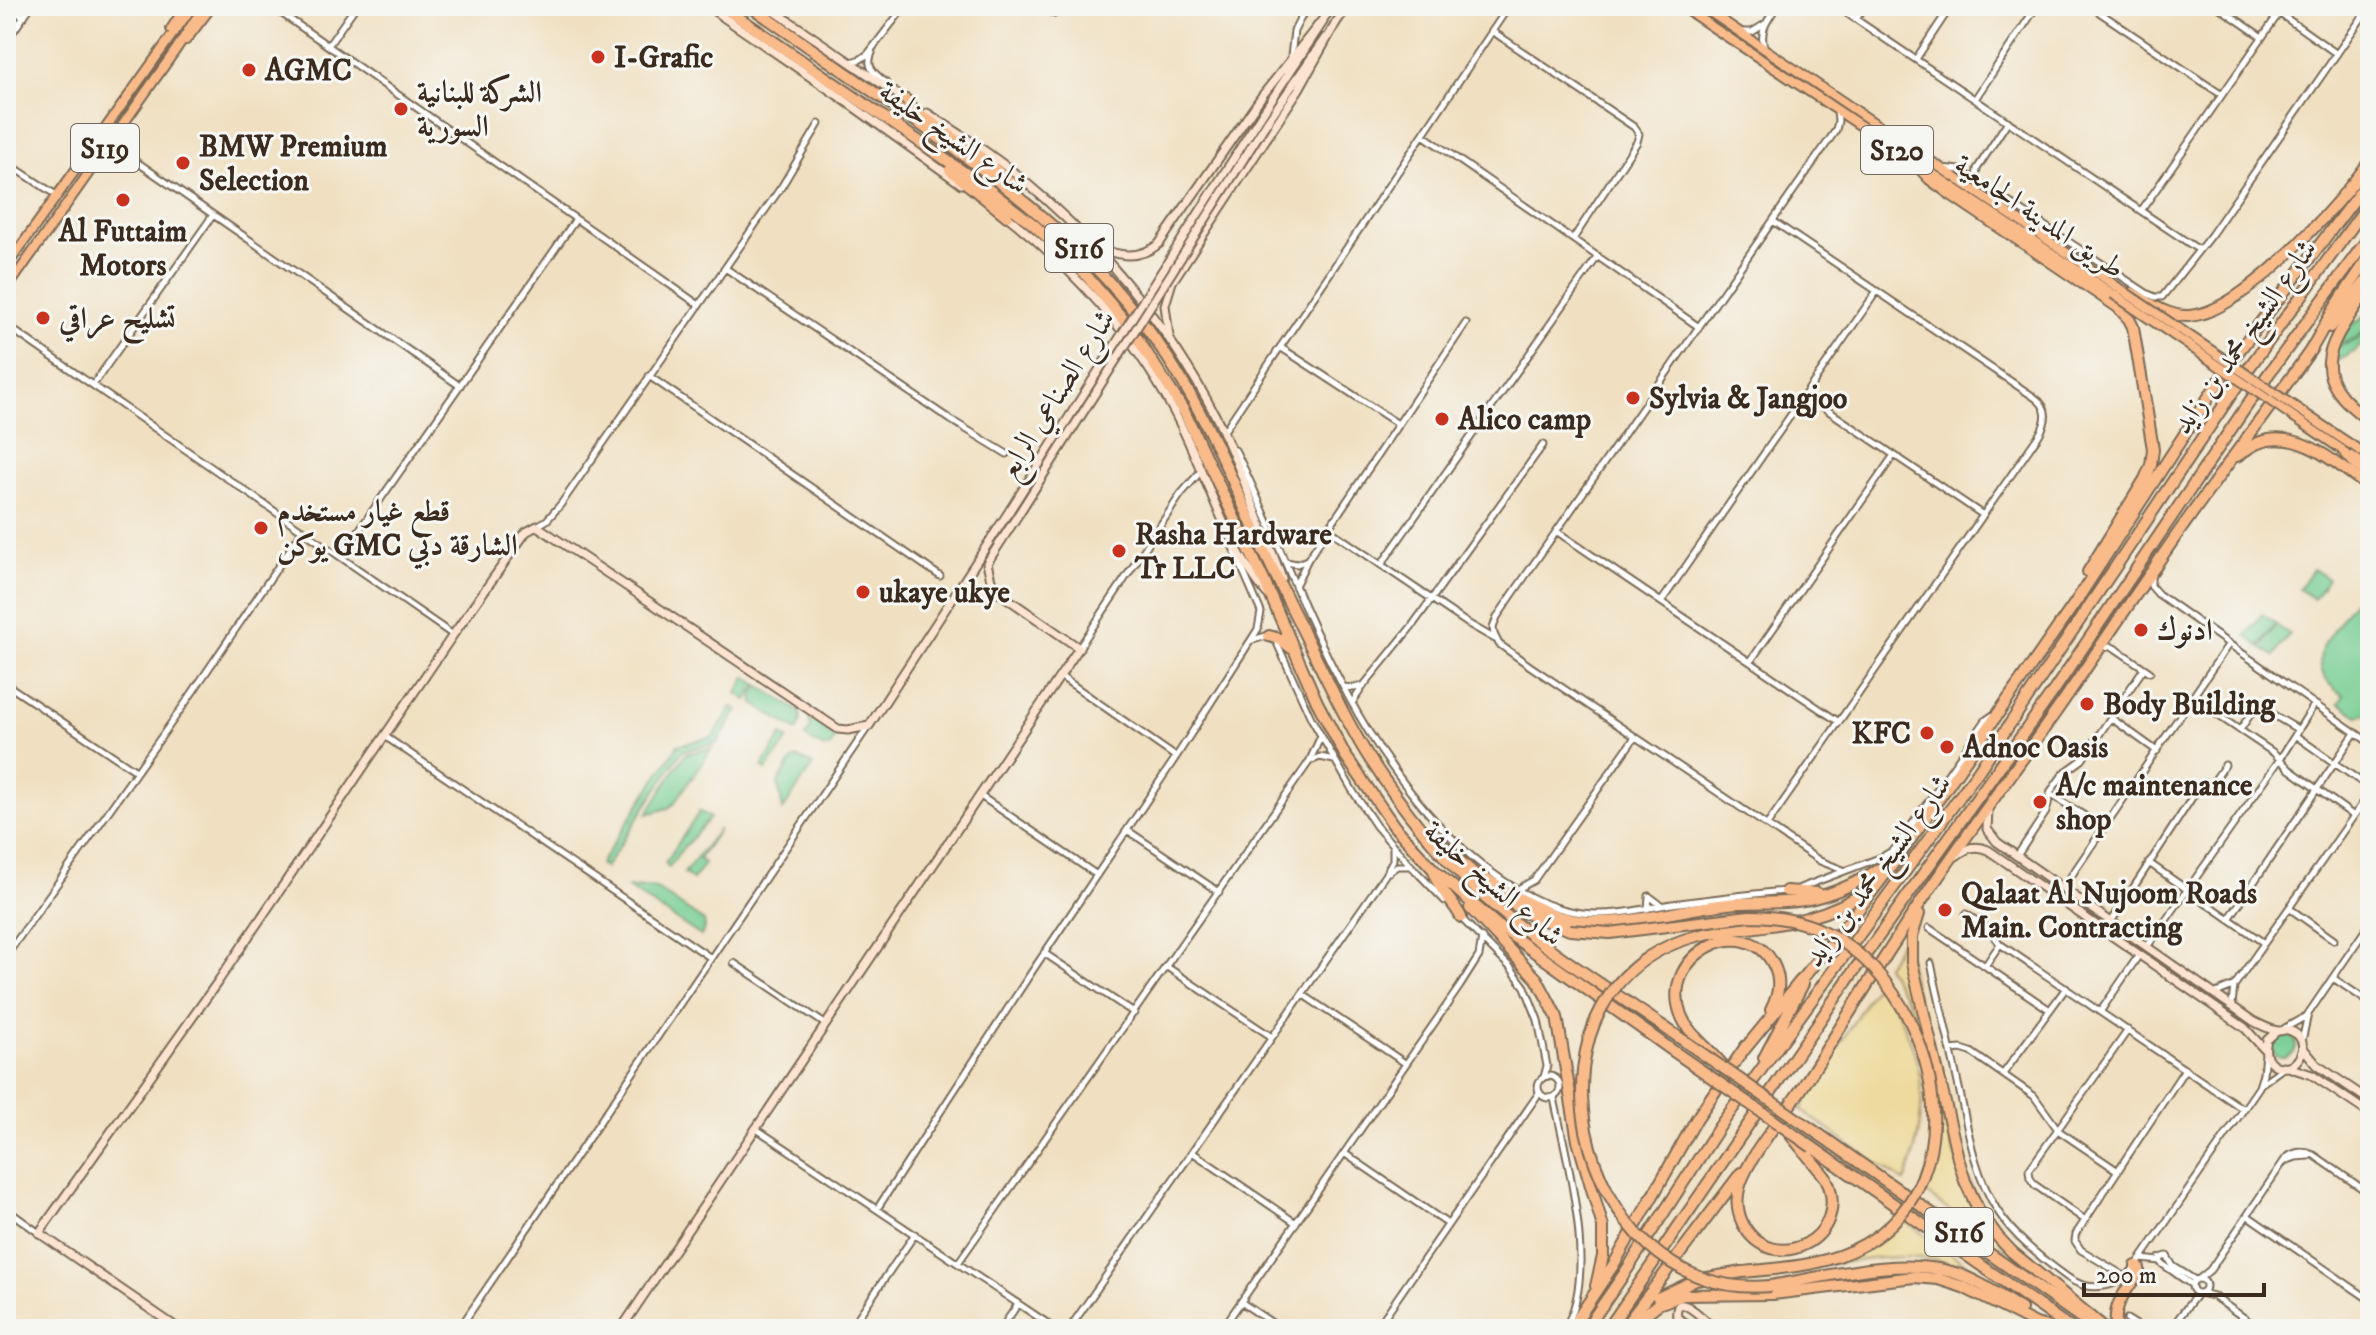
<svg xmlns="http://www.w3.org/2000/svg" width="2376" height="1335" font-family="'IM FELL DW Pica',Amiri,serif">
  <style>
    .green { fill: #76cd91; stroke: #587c58; stroke-width: 2 }
    .sand { fill: #eeda9e; stroke: #94825e; stroke-width: 2 }
    .lines { fill: none; stroke-linecap: round; stroke-linejoin: round }
    .street-casing { stroke: #7a6a57; stroke-width: 9 }
    .secondary-casing { stroke: #7a6a57; stroke-width: 11 }
    .primary-casing { stroke: #7a6a57; stroke-width: 12 }
    .highway-casing { stroke: #7a6a57; stroke-width: 14 }
    .street { stroke: #fff; stroke-width: 5 }
    .secondary { stroke: #fde4d1; stroke-width: 7 }
    .primary { stroke: #fabb8b; stroke-width: 8 }
    .highway { stroke: #fabb8b; stroke-width: 10 }
    .secondary-bridge-casing { stroke: #7a6a57; stroke-width: 11; stroke-linecap: butt }
    .primary-bridge-casing { stroke: #7a6a57; stroke-width: 12; stroke-linecap: butt }
    .highway-bridge-casing { stroke: #7a6a57; stroke-width: 14; stroke-linecap: butt }
    .secondary-bridge { stroke: #fde4d1; stroke-width: 7 }
    .primary-bridge { stroke: #fabb8b; stroke-width: 8 }
    .highway-bridge { stroke: #fabb8b; stroke-width: 10 }
    .poi-dot { fill: #c8321e; stroke: #f6f6f2; stroke-width: 3 }
    .labels { text-anchor: middle; stroke-width: 6; stroke-linejoin: round; paint-order: stroke }
    .shield { fill: #f6f6f2; stroke: #73675e; stroke-width: 2 }
    .shield-label { font-size: 28px; font-weight: bold; fill: #3b2a1e }
    .poi-label { font-size: 30px; font-weight: bold; fill: #3b2a1e; stroke: #f6f6f2; text-anchor: start }
    .street-label { font-size: 30px; fill: #3b2a1e; stroke: #f6f6f2 }
  </style>
  <rect width="100%" height="100%" fill="#f6f6f2"/>
  <filter id="ink" filterUnits="userSpaceOnUse"><feTurbulence type="fractalNoise" baseFrequency=".0125" numOctaves="2"/><feDisplacementMap in="SourceGraphic" scale="16" xChannelSelector="R" yChannelSelector="G"/><feConvolveMatrix kernelMatrix="1 2 1 2 8 2 1 2 1" color-interpolation-filters="sRGB"/></filter>
  <filter id="wash" filterUnits="userSpaceOnUse"><feTurbulence type="fractalNoise" baseFrequency=".006" numOctaves="4" result="noise"/><feDisplacementMap in="SourceGraphic" scale="32" xChannelSelector="R" yChannelSelector="G"/><feGaussianBlur stdDeviation="1.8" result="paint"/><feColorMatrix in="noise" values="0 0 0 0 0 0 0 0 0 0 0 0 0 0 0 0 0 1.4 0 .05"/><feComposite in="paint" operator="in"/></filter>
  <g filter="url(#wash)">
    <rect width="100%" height="100%" fill="#f0e0c1"/>
    <path class="green" d="M2370,295C2370,325 2371,336 2338,344C2341,339 2345,329 2350,326C2362,317 2369,321 2367,299Z
      M2370,327V336C2360,349 2349,356 2335,362L2337,347L2357,340Z
      M2313,569L2328,579L2314,599L2299,589Z
      M2370,577V716L2364,714L2358,716L2339,703L2344,695C2324,684 2316,667 2323,645Z
      M2262,614L2275,623L2259,646L2246,636Z
      M2276,625L2289,634L2274,656L2261,647Z
      M746,677L800,712L801,721L797,731L754,704L753,695L759,686L757,684L747,700L737,693Z
      M732,707L738,710L717,743L682,751L605,868L600,864L678,745L713,737Z
      M809,718L836,736L830,747L824,748L805,737L810,729Z
      M782,735L788,739L766,770L762,767Z
      M712,748L674,804L668,808L647,814L685,754Z
      M798,758L813,765L783,810L778,783L792,760Z
      M700,811L710,818L678,854L669,867L665,863Z
      M719,829L699,859L704,863L693,880L684,873Z
      M650,887L658,890L704,921L705,927L701,936L628,888Z
      M2270 1045a13 13 0 1 1 26 0a13 13 0 1 1-26 0Z"/>
    <path class="sand" d="M1908,929L1907,948L1913,982L1953,1151L2007,1253L1921,1190C1943,1137 1942,1099 1924,1044C1920,1033 1917,1020 1912,1009C1904,994 1894,980 1886,966Z
      M1878,981C1925,1049 1934,1102 1905,1182L1860,1152L1801,1110Z
      M1900,1218L1986,1278C1972,1274 1959,1265 1945,1262C1901,1251 1857,1261 1813,1267L1833,1262Z"/>
  </g>
  <g filter="url(#ink)">
    <g class="lines">
      <defs>
        <path id="street" d="M7,6L24,17
          M271,6L699,305
          M1037,6L1054,14L1061,11L1065,6
          M1836,6L2199,250
          M2090,6L2222,95
          M2217,6L2262,37
          M2279,13L2337,54
          M1856,19L1865,6
          M1492,31L1634,127L1639,134L1637,142L1573,239
          M1741,32H1752L1765,24
          M6,42L31,6
          M328,46L356,6
          M1764,47C1759,30 1768,20 1777,6
          M872,53C865,67 875,74 886,83
          M1291,56L1294,31L1307,6
          M1916,59L1951,6
          M851,62L861,59L868,54L905,6
          M1975,99L2037,6
          M1837,111L1838,121L1836,130L1537,559L1497,617L1493,628L1494,634L1499,644L1530,666L1820,861L1843,870
          M1423,135L1699,327
          M124,153L460,386
          M6,162L56,195
          M1942,168L1960,170L2148,294L2155,297H2162L2211,235L2370,6
          M1976,180L1977,169L2008,121
          M2141,211L2284,6
          M725,268L951,420L1007,454
          M6,325L453,635
          M1280,347L1398,424
          M649,376L940,576
          M93,385L213,215
          M1805,395L1983,515
          M1224,431L1509,6
          M1235,450C1257,493 1275,539 1294,583C1337,683 1387,782 1470,855C1501,882 1541,908 1582,913C1612,917 1642,909 1672,904C1710,899 1748,894 1786,891
          M537,526L547,520L561,504L782,186L819,124
          M1328,529L1467,623L1495,639
          M1556,531L1839,722
          M341,556L576,219
          M1286,562L1297,564L1307,560
          M1381,565L1598,256
          M2151,577V586L2158,594L2370,743
          M1295,586L1308,559L1466,323
          M1661,602L1877,291
          M1253,640L1266,636L1276,641L1311,718L1354,793L1376,826L1412,867L1445,901
          M2103,647L2110,646L2116,649L2150,672
          M1079,648L1181,494L1201,471
          M1750,662L1894,455
          M1060,676L1176,757
          M6,684L136,771
          M1343,687L1354,688L1363,686
          M2192,698L2274,753L2289,769L2354,816
          M1352,703L1364,685L1412,626L1543,445
          M2111,718L2157,751
          M2240,730L2254,709L2260,707L2299,730
          M2296,736L2370,788
          M386,737L711,958
          M1310,761L1320,757L1334,760
          M2050,794L2104,828
          M979,795L1097,875
          M1767,825L2039,435C2048,420 2049,407 2034,397L1773,221
          M1127,830L1219,892
          M2017,856L2046,812L2051,791L2064,773L2082,760L2144,668
          M2149,863L2264,943
          M1389,872L1397,866H1409
          M1800,888L1882,857L1894,850L1986,720L1996,713
          M2063,888L2228,645
          M1518,889L1534,880L1635,737
          M2289,908L2334,940
          M1648,909L1649,896L1661,905
          M1966,914L1989,929L2000,944L2243,1109
          M1460,917L1511,968L1525,987L1538,1020L1547,1066L1544,1077
          M2229,919L2355,733
          M2111,922L2199,787L2204,783L2212,784L2225,765
          M1929,928L2050,1010
          M2147,947L2280,759L2314,705
          M1044,953L1134,1013
          M6,956L186,702L303,530
          M734,963L825,1024
          M1931,963C1940,1005 1950,1046 1959,1088C1968,1130 1974,1173 1997,1210C2014,1237 2041,1258 2067,1277C2090,1294 2119,1288 2136,1266L2259,1087L2263,1074L2265,1054
          M1985,966L2000,944
          M1167,967L1272,1037
          M2333,978L2370,1003
          M2216,993L2233,986
          M1302,994L1405,1063
          M2232,1005L2234,986L2370,793
          M2100,1012L2139,955
          M2285,1028L2308,1015
          M2302,1041L2308,1014L2370,923
          M1951,1050L1961,1049L1971,1052L2034,1096L2059,1131L2118,1171
          M2003,1074L2066,988
          M1538 1087a11 11 0 1 1 22 0a11 11 0 1 1-22 0Z
          M2262,1083L2283,1068
          M1554,1098C1566,1157 1600,1277 1564,1329
          M755,1128L1056,1329
          M1192,1152L1296,1223
          M1344,1153L1448,1224
          M2288,1160L2296,1157L2309,1156
          M6,1209L39,1233
          M877,1209L1031,973L1176,757L1258,629L1261,612L1231,543
          M2248,1216L2370,1300
          M2085,1220L2035,1185L2030,1178L2029,1170L2128,1030
          M2141,1259L2160,1261
          M958,1263L1309,762L1321,736
          M2126,1277L2081,1250L2075,1241L2076,1234L2185,1069
          M2199,1279L2210,1270L2286,1158C2295,1151 2304,1150 2314,1155L2370,1194
          M2192 1286a7 7 0 1 1 14 0a7 7 0 1 1-14 0Z
          M2192,1285L2161,1263L2160,1258L2167,1256L2173,1266L2195,1280
          M2200,1293L2213,1296L2260,1329
          M1241,1302L1281,1329
          M2127,1319L2143,1329
          M459,1329L868,727
          M850,1329L915,1234
          M1001,1329L1018,1304
          M1069,1329L1385,875L1393,860V846
          M1222,1329L1460,986L1479,956L1482,938
          M1376,1329L1539,1093
          M2170,1329L2198,1293"/>
        <path id="secondary" d="M707,6L837,95L961,184
          M767,6L910,103
          M1335,24L1348,6
          M927,113C960,134 993,155 1023,180C1100,244 1169,326 1215,415C1232,447 1244,483 1258,517C1266,538 1275,558 1282,579
          M1260,117L1323,22
          M1267,122L1325,38
          M1004,214C1071,266 1132,333 1172,408C1205,468 1222,540 1267,594
          M1091,241C1112,257 1137,261 1159,244L1262,96L1331,9
          M1169,336L1165,305L1172,282L1299,89L1337,21
          M1988,811L1987,829L1997,842L2253,1021C2261,1025 2270,1030 2278,1031C2286,1031 2283,1028 2291,1031C2310,1039 2303,1060 2289,1067C2271,1069 2262,1057 2267,1040L2277,1031
          M1956,856C1967,848 1975,844 1988,850L2245,1028L2264,1049
          M2303,1048L2317,1065L2370,1101
          M2291,1068L2312,1075L2370,1114
          M179,1329L39,1233L219,980L453,635L526,532L537,526L838,729L848,730L869,726L1010,510
          M621,1329L1079,648L998,592L991,580L987,563L1018,515
          M1697,1329L1677,1318C1673,1285 1707,1323 1715,1329"/>
        <path id="primary" d="M1681,6L2113,294
          M1701,6L2116,286
          M171,29L186,6
          M186,40L212,6
          M6,267L193,6
          M6,290L177,48L204,6
          M2347,442L2370,457
          M2341,449L2356,466L2370,477
          M2352,456L2370,469"/>
        <path id="highway" d="M722,6L984,186L1034,225L1080,268L1130,327L1184,411L1265,583L1317,702L1345,755L1394,826L1433,869L1497,925L1669,1048
          M750,6C804,44 859,82 914,120C1000,180 1082,241 1146,327C1197,394 1228,470 1262,547C1280,585 1300,624 1318,662C1334,694 1349,726 1368,756C1400,805 1438,854 1481,894C1540,947 1611,990 1677,1036
          M906,100L913,109L978,155L1015,186
          M1910,158L1930,179L1952,195L2118,307L2129,319L2133,327L2153,449L2151,465L2145,479L2088,572
          M950,170L1007,216
          M2370,285C2334,341 2299,371 2370,421
          M2132,293C2150,303 2166,316 2187,316C2242,315 2339,204 2370,161
          M2330,327L2370,276
          M2237,456C2244,451 2251,446 2258,443C2299,427 2340,466 2370,488
          M1269,636L1280,639L1291,648
          M1440,843L1479,878
          M1434,871C1438,890 1453,901 1461,917
          M1477,875C1507,888 1532,910 1565,918C1618,931 1675,909 1728,904C1757,901 1786,905 1814,898C1842,891 1867,878 1891,861
          M1786,891L1817,893
          M1498,893L1526,913L1570,930
          M1470,908L1537,979L1557,1017L1578,1141L1603,1227V1256L1596,1286
          M1919,914L1912,936V963L1958,1158L1965,1181L1979,1211L1998,1237L2012,1252L2106,1329
          M1710,933C1769,925 1821,924 1871,888
          M1744,1050L1855,914L1899,856L2077,600L2238,352L2370,179
          M1764,1058L1803,984
          M1724,1067C1711,1049 1689,1036 1681,1015C1658,954 1749,908 1775,968C1781,982 1778,997 1771,1010
          M1790,1134L1826,1178C1854,1239 1771,1278 1743,1224C1737,1212 1736,1198 1740,1185C1750,1154 1785,1114 1804,1085C1844,1022 1883,958 1925,896C1967,834 2012,774 2055,713C2088,666 2119,618 2152,571C2202,496 2258,425 2310,351C2318,338 2325,324 2333,311C2345,292 2358,274 2370,256
          M1820,1135L2097,1329
          M1812,1147L2072,1329
          M1770,1286C1825,1277 1901,1256 1955,1273C1979,1281 2000,1296 2021,1309
          M1658,1298L1696,1280L1742,1272
          M1625,1326L1741,1173
          M1571,1329L1614,1264L1697,1118L1746,1046
          M1586,1329L1624,1274L1720,1126L1979,770L2251,365L2370,202
          M1608,1329L1851,975L2055,689L2267,376L2370,236
          M1627,1329L1658,1304L1683,1295L1773,1294L1914,1277L1938,1279L1963,1287L2036,1324L2050,1328
          M2117,1329C2111,1306 2126,1291 2139,1272V1268L2136,1266"/>
      </defs>
      <use href="#street" class="street-casing"/>
      <use href="#secondary" class="secondary-casing"/>
      <use href="#primary" class="primary-casing"/>
      <use href="#highway" class="highway-casing"/>
      <use href="#street" class="street"/>
      <use href="#secondary" class="secondary"/>
      <use href="#primary" class="primary"/>
      <use href="#highway" class="highway"/>
      <defs>
        <path id="secondary-bridge" d="M1010,510L1260,117
          M1018,515L1267,122"/>
        <path id="primary-bridge" d="M2116,286L2347,442
          M2113,294L2341,449"/>
        <path id="highway-bridge" d="M1570,930L1610,933L1749,916C1781,916 1814,923 1841,941C1937,1004 1978,1177 1865,1244C1827,1266 1784,1268 1742,1272
          M1710,933C1496,974 1574,1305 1770,1286
          M1677,1036L1820,1135
          M1669,1048L1812,1147"/>
      </defs>
      <use href="#secondary-bridge" class="secondary-bridge-casing"/>
      <use href="#primary-bridge" class="primary-bridge-casing"/>
      <use href="#highway-bridge" class="highway-bridge-casing"/>
      <use href="#secondary-bridge" class="secondary-bridge"/>
      <use href="#primary-bridge" class="primary-bridge"/>
      <use href="#highway-bridge" class="highway-bridge"/>
    </g>
  </g>
  <g class="poi-dot">
    <circle cx="598" cy="57" r="8"/>
    <circle cx="249" cy="70" r="8"/>
    <circle cx="401" cy="109" r="8"/>
    <circle cx="183" cy="163" r="8"/>
    <circle cx="123" cy="200" r="8"/>
    <circle cx="43" cy="318" r="8"/>
    <circle cx="1633" cy="398" r="8"/>
    <circle cx="1442" cy="419" r="8"/>
    <circle cx="261" cy="528" r="8"/>
    <circle cx="1119" cy="551" r="8"/>
    <circle cx="863" cy="592" r="8"/>
    <circle cx="2141" cy="630" r="8"/>
    <circle cx="2087" cy="704" r="8"/>
    <circle cx="1927" cy="733" r="8"/>
    <circle cx="1947" cy="747" r="8"/>
    <circle cx="2040" cy="802" r="8"/>
    <circle cx="1945" cy="910" r="8"/>
  </g>
  <g class="labels">
    <g class="shield">
      <rect x="71" y="124" width="68" height="48" rx="6"/>
      <rect x="1861" y="126" width="72" height="48" rx="6"/>
      <rect x="1045" y="224" width="68" height="48" rx="6"/>
      <rect x="1925" y="1208" width="68" height="48" rx="6"/>
    </g>
    <g class="shield-label">
      <text x="105" y="158">S119</text>
      <text x="1897" y="160">S120</text>
      <text x="1079" y="258">S116</text>
      <text x="1959" y="1242">S116</text>
    </g>
    <g class="poi-label">
      <text x="614" y="67">I-Grafic</text>
      <text x="265" y="80">AGMC</text>
      <text x="417" y="102">الشركة للبنانية<tspan x="417" dy="34">السورية</tspan></text>
      <text x="199" y="156">BMW Premium<tspan x="199" dy="34">Selection</tspan></text>
      <text x="123" y="241" text-anchor="middle">Al Futtaim<tspan x="123" dy="34">Motors</tspan></text>
      <text x="59" y="328">تشليح عراقي</text>
      <text x="1649" y="408">Sylvia &amp; Jangjoo</text>
      <text x="1458" y="429">Alico camp</text>
      <text x="277" y="521">قطع غيار مستخدم<tspan x="277" dy="34">يوكن GMC الشارقة دبي</tspan></text>
      <text x="1135" y="544">Rasha Hardware<tspan x="1135" dy="34">Tr LLC</tspan></text>
      <text x="879" y="602">ukaye ukye</text>
      <text x="2157" y="640">ادنوك</text>
      <text x="2103" y="714">Body Building</text>
      <text x="1911" y="743" text-anchor="end">KFC</text>
      <text x="1963" y="757">Adnoc Oasis</text>
      <text x="2056" y="795">A/c maintenance<tspan x="2056" dy="34">shop</tspan></text>
      <text x="1961" y="903">Qalaat Al Nujoom Roads<tspan x="1961" dy="34">Main. Contracting</tspan></text>
    </g>
    <g class="street-label">
      <text transform="translate(954 137) rotate(35)" y="10">شارع الشيخ خليفة</text>
      <text transform="translate(2040 216) rotate(34)" y="10">طريق المدينة الجامعية</text>
      <text transform="translate(2244 336) rotate(-55)" y="10">شارع الشيخ محمد بن زايد</text>
      <text transform="translate(1056 394) rotate(-58)" y="10">شارع الصناعي الرابع</text>
      <text transform="translate(1877 870) rotate(-54)" y="10">شارع الشيخ محمد بن زايد</text>
      <text transform="translate(1494 883) rotate(41)" y="10">شارع الشيخ خليفة</text>
    </g>
  </g>
  <rect width="2376" height="1335" fill="none" stroke="#f6f6f2" stroke-width="32"/>
  <path d="M2084 1283v12h180v-12" fill="none" stroke="#3b2a1e" stroke-width="4"/>
  <text x="2096" y="1283" font-size="24" fill="#3b2a1e" stroke="#f6f6f2" stroke-width="6" paint-order="stroke">200 m</text>
</svg>
